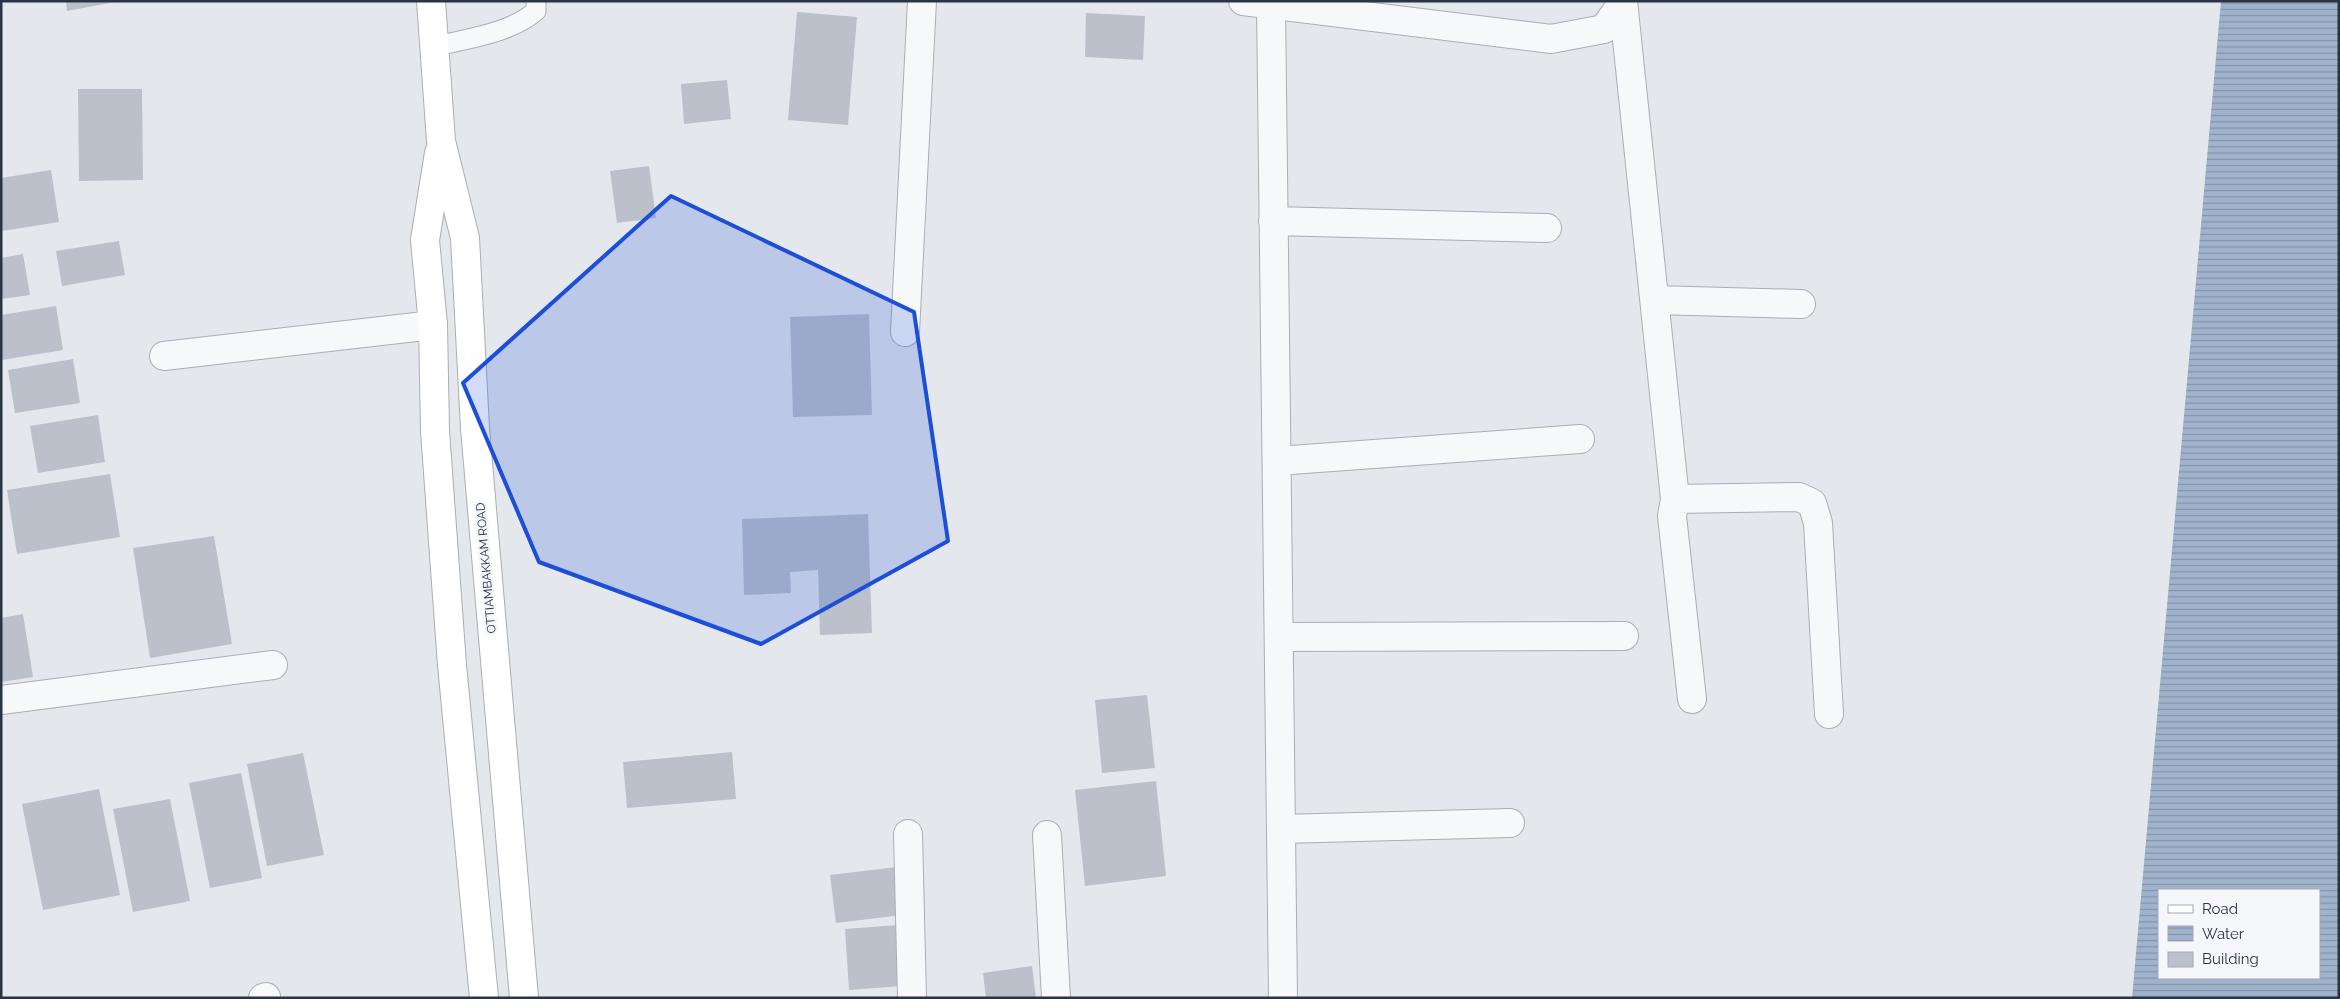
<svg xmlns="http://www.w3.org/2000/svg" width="2340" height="999" font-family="Raleway,sans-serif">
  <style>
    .water { fill: url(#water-rules); fill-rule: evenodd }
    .building { fill: #bbc0ca }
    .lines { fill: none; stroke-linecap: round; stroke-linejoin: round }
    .lane-casing { stroke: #a9aeb7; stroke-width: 21 }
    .street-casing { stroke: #a9aeb7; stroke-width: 30 }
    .secondary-casing { stroke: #a9aeb7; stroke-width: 30 }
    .lane { stroke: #f7f8fa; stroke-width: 19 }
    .street { stroke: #f7f8fa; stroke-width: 28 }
    .secondary { stroke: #fff; stroke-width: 28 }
    .marked { fill: #1d4ed8; fill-opacity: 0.2; stroke: #1d4ed8; stroke-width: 4; stroke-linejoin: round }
    .labels { text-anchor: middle; stroke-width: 5; stroke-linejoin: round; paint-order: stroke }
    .street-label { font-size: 12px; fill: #2b3445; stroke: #f4f6f9 }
  </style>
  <defs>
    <pattern id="water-rules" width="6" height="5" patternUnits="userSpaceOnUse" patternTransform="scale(1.25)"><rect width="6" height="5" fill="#9fb4cc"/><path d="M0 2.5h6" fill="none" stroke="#8293a7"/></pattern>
  </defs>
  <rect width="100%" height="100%" fill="#e4e7ec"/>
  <path class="water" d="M2221,1H2339V998H2132ZM2159,890H2319V978H2159Z"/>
  <path class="building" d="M66,1H115V2L67,11Z
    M797,12L857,17L848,125L788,120Z
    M1086,13L1145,16L1143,60L1085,57Z
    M727,80L731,119L684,124L681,84Z
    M78,89H142L143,180L79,181Z
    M649,166L656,218L617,223L610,171Z
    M51,170L59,222L2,231L1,178Z
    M119,241L125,275L62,286L56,251Z
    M23,254L30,295L1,299V258Z
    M56,306L63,350L2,360L1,315Z
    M869,314L872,415L793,417L790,317Z
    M73,359L80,403L15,413L8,370Z
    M98,415L105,462L38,473L30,426Z
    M110,474L120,537L17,554L7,490Z
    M868,514L872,633L820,635L818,570L790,572L791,593L744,595L742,519Z
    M214,536L232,644L150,658L133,548Z
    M23,614L33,677L1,682V618Z
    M1147,695L1155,768L1102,773L1095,700Z
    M732,752L736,799L627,808L623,762Z
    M303,753L324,855L267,866L247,764Z
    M241,773L262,878L210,888L189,783Z
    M1156,781L1166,876L1085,886L1075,790Z
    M99,789L120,895L43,910L22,804Z
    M170,799L190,901L133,912L113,809Z
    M897,867L902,915L836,923L830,875Z
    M898,925L902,986L849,990L845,929Z
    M1032,966L1036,998H986L983,973Z"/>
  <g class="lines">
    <defs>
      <path id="lane" d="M434,47C468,38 509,34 536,11V1"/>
      <path id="street" d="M1243,1L1551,39L1604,29L1623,2
        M1623,1L1675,499
        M1271,5L1283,998
        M1273,221L1547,228
        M1655,300L1801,304
        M905,332L922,1
        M164,356L433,325
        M1277,461L1580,439
        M1279,637L1624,636
        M1692,699L1672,516L1675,499L1799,497L1812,503L1818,523L1829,714
        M1,700L273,665
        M1281,829L1510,823
        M908,834L912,998
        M1047,835L1056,998
        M263,998L266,997"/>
      <path id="secondary" d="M431,1L441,141L465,238L475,428L524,998
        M439,153L425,240L433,325L435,431L452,665L484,998"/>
    </defs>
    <use href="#lane" class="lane-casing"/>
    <use href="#street" class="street-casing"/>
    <use href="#secondary" class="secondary-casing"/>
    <use href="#lane" class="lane"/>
    <use href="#street" class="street"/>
    <use href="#secondary" class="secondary"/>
  </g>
  <path class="marked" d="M671,196L914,312L948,541L761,644L539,562L463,383Z"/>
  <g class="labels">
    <g class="street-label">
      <text transform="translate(486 568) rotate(-95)" y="4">OTTIAMBAKKAM ROAD</text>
    </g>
  </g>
  <rect width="2340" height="999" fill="none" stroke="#2b3445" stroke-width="5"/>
  <rect x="2158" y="889" width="162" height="90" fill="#f4f6f9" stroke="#a4a8b1"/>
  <rect x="2168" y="905" width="25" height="8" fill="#ffffff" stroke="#a4a8b1"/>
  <text x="2202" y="914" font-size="15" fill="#2b3445">Road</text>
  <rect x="2168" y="926" width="25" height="15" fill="url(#water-rules)" stroke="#a4a8b1"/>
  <text x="2202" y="939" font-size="15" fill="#2b3445">Water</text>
  <rect x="2168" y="952" width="25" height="15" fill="#bbc0ca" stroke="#a4a8b1"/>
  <text x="2202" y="964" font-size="15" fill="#2b3445">Building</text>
</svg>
